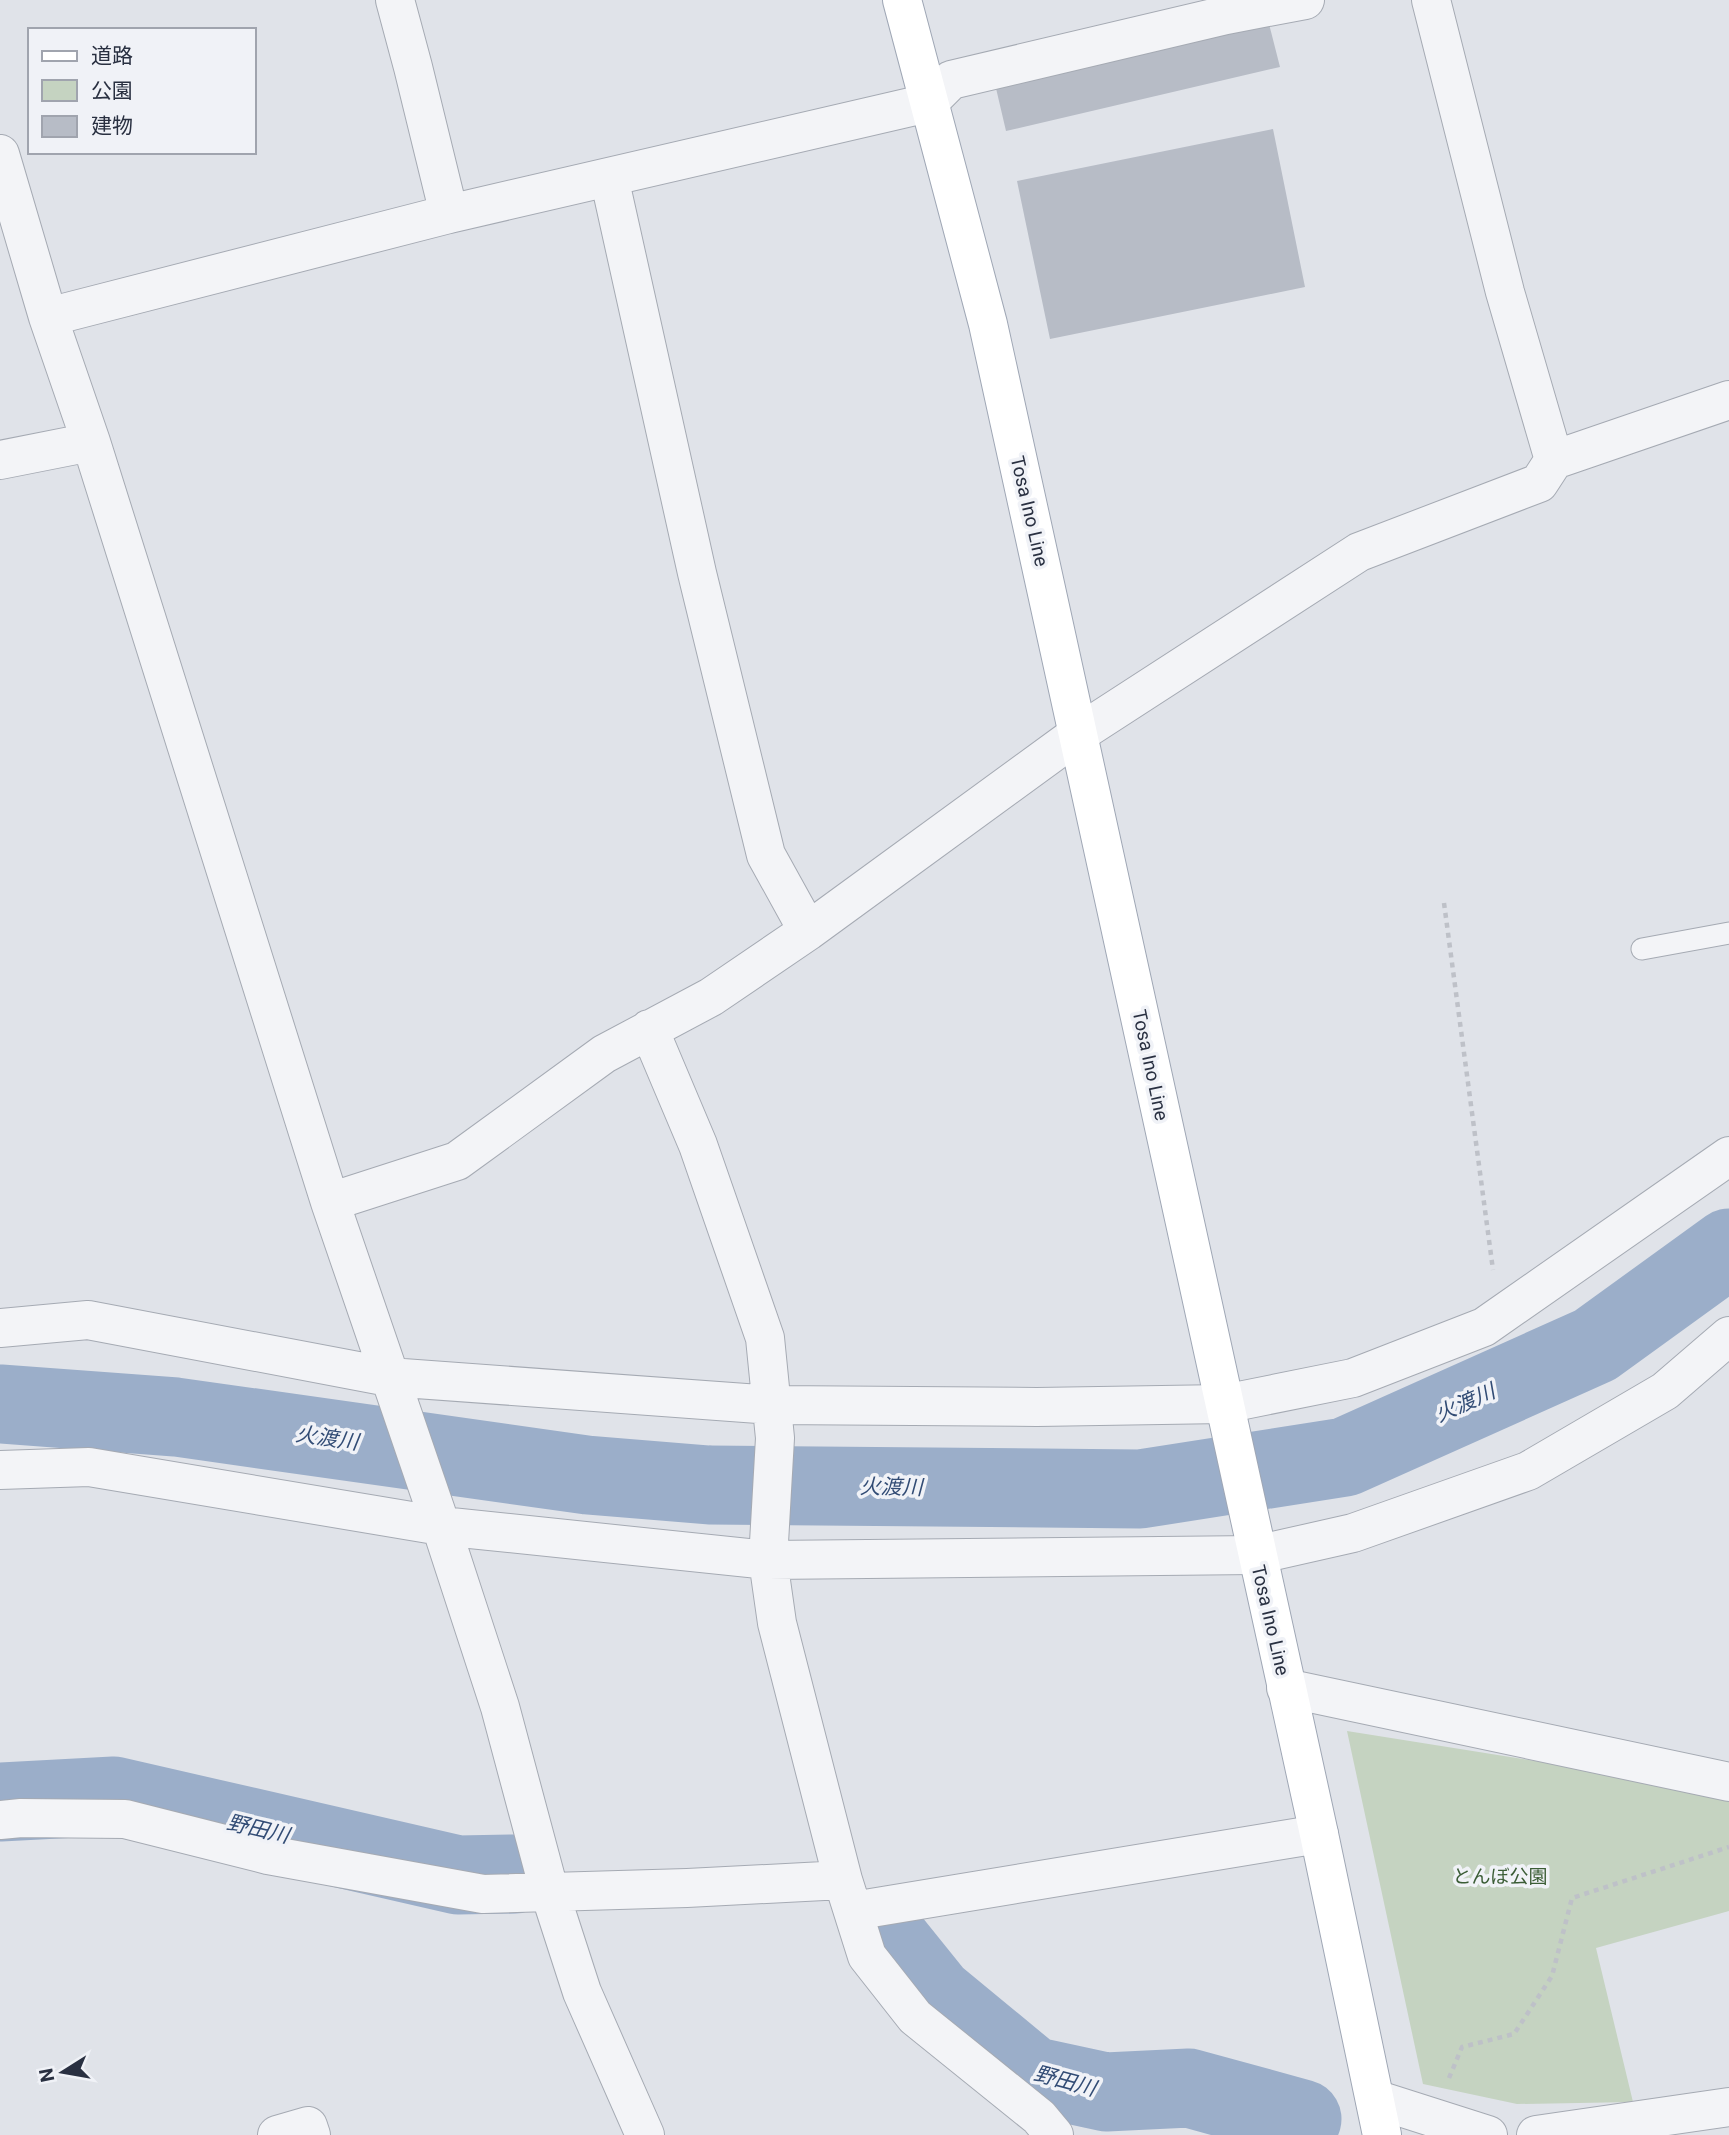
<svg xmlns="http://www.w3.org/2000/svg" width="1729" height="2135" font-family="Roboto,'Noto Sans JP',sans-serif">
  <style>
    .green { fill: #c5d3c1 }
    .lines { fill: none; stroke-linecap: round; stroke-linejoin: round }
    .river { stroke: #9baec9; stroke-width: 79 }
    .building { fill: #b7bcc6 }
    .lane-casing { stroke: #a5aab3; stroke-width: 23 }
    .street-casing { stroke: #a5aab3; stroke-width: 40 }
    .primary-casing { stroke: #9fa7b5; stroke-width: 40 }
    .path { stroke: #bec1c8; stroke-width: 4.5; stroke-dasharray: 5 5; stroke-linecap: butt }
    .lane { stroke: #f3f4f7; stroke-width: 21 }
    .street { stroke: #f3f4f7; stroke-width: 38 }
    .primary { stroke: #fff; stroke-width: 38 }
    .labels { text-anchor: middle; stroke-width: 7; stroke-linejoin: round; paint-order: stroke }
    .street-label { font-size: 19px; fill: #293041; stroke: #f0f2f7 }
    .park-label { font-size: 19px; fill: #3b5d36; stroke: #f0f2f7 }
    .water-label { font-size: 21px; font-style: italic; fill: #324c75; stroke: #f0f2f7 }
  </style>
  <rect width="100%" height="100%" fill="#e0e3e9"/>
  <path class="green" d="M1347,1731L1729,1792V1911L1596,1948L1633,2102L1517,2104L1423,2084Z"/>
  <g class="lines">
    <path class="river" d="M0,1404L176,1417L587,1475L709,1485L1140,1489L1345,1457L1595,1345L1729,1248
      M0,1802L114,1796L458,1875L515,1874
      M881,1929L935,1996L1032,2076L1106,2092L1189,2088L1302,2119"/>
  </g>
  <path class="building" d="M1268,20L1280,67L1006,131L995,84Z
    M1273,129L1305,287L1050,339L1017,181Z"/>
  <g class="lines">
    <defs>
      <path id="lane" d="M1642,949L1729,933"/>
      <path id="street" d="M395,0L413,67L449,214
        M1431,0L1505,292L1554,460
        M0,154L48,317L91,442L330,1202L441,1526L500,1707L549,1890L582,1992L645,2135
        M609,177L697,573L766,855L808,931
        M48,317L449,214L928,103L951,80L1226,15L1305,0
        M0,460L91,442
        M649,1029L698,1145L765,1338L775,1438L768,1560L777,1623L843,1880L867,1956L915,2017L1039,2117L1054,2135
        M330,1202L457,1161L604,1054L711,997L808,931L1078,734L1359,552L1539,483L1554,460L1729,400
        M0,1328L88,1320L389,1377L773,1405L1037,1407L1224,1404L1353,1378L1484,1327L1729,1156
        M0,1470L89,1467L441,1526L768,1560L1256,1555L1353,1533L1528,1471L1665,1391L1729,1336
        M1286,1688L1729,1782
        M0,1820L21,1818L125,1819L268,1855L483,1894L687,1888L843,1880
        M853,1911L1319,1834
        M1375,2099L1488,2135
        M277,2135L308,2126L311,2135
        M1536,2135L1729,2107"/>
      <path id="primary" d="M902,0L988,324L1319,1834L1382,2135"/>
    </defs>
    <use href="#lane" class="lane-casing"/>
    <use href="#street" class="street-casing"/>
    <use href="#primary" class="primary-casing"/>
    <path class="path" d="M1444,903L1493,1270
      M1449,2078L1462,2047L1514,2034L1552,1976L1572,1898L1729,1847"/>
    <use href="#lane" class="lane"/>
    <use href="#street" class="street"/>
    <use href="#primary" class="primary"/>
  </g>
  <g class="labels">
    <g class="street-label">
      <text transform="translate(1030 511) rotate(77)" y="7">Tosa Ino Line</text>
      <text transform="translate(1151 1065) rotate(78)" y="7">Tosa Ino Line</text>
      <text transform="translate(1271 1620) rotate(77)" y="7">Tosa Ino Line</text>
    </g>
    <g class="park-label">
      <text x="1500" y="1883">とんぼ公園</text>
    </g>
    <g class="water-label">
      <text transform="translate(1465 1403) rotate(-24)" y="7">火渡川</text>
      <text transform="translate(327 1438) rotate(8)" y="7">火渡川</text>
      <text transform="translate(891 1487) rotate(1)" y="7">火渡川</text>
      <text transform="translate(258 1829) rotate(13)" y="7">野田川</text>
      <text transform="translate(1065 2081) rotate(15)" y="7">野田川</text>
    </g>
  </g>
  <rect x="28" y="28" width="228" height="126" fill="#f0f2f7" stroke="#a0a4ae" stroke-width="2"/>
  <rect x="42" y="51" width="35" height="10" fill="#ffffff" stroke="#a0a4ae" stroke-width="2"/>
  <text x="91" y="63" font-size="21" fill="#293041">道路</text>
  <rect x="42" y="80" width="35" height="21" fill="#c5d3c1" stroke="#a0a4ae" stroke-width="2"/>
  <text x="91" y="98" font-size="21" fill="#293041">公園</text>
  <rect x="42" y="116" width="35" height="21" fill="#b7bcc6" stroke="#a0a4ae" stroke-width="2"/>
  <text x="91" y="133" font-size="21" fill="#293041">建物</text>
  <g transform="translate(63 2072) rotate(259)" stroke="#f0f2f7" stroke-width="5" paint-order="stroke">
  <path d="M0-5L12 26L0 18L-12 26Z" fill="#293041"/>
  <text y="-10" font-size="19" font-weight="bold" text-anchor="middle" fill="#293041">N</text>
  </g>
</svg>
